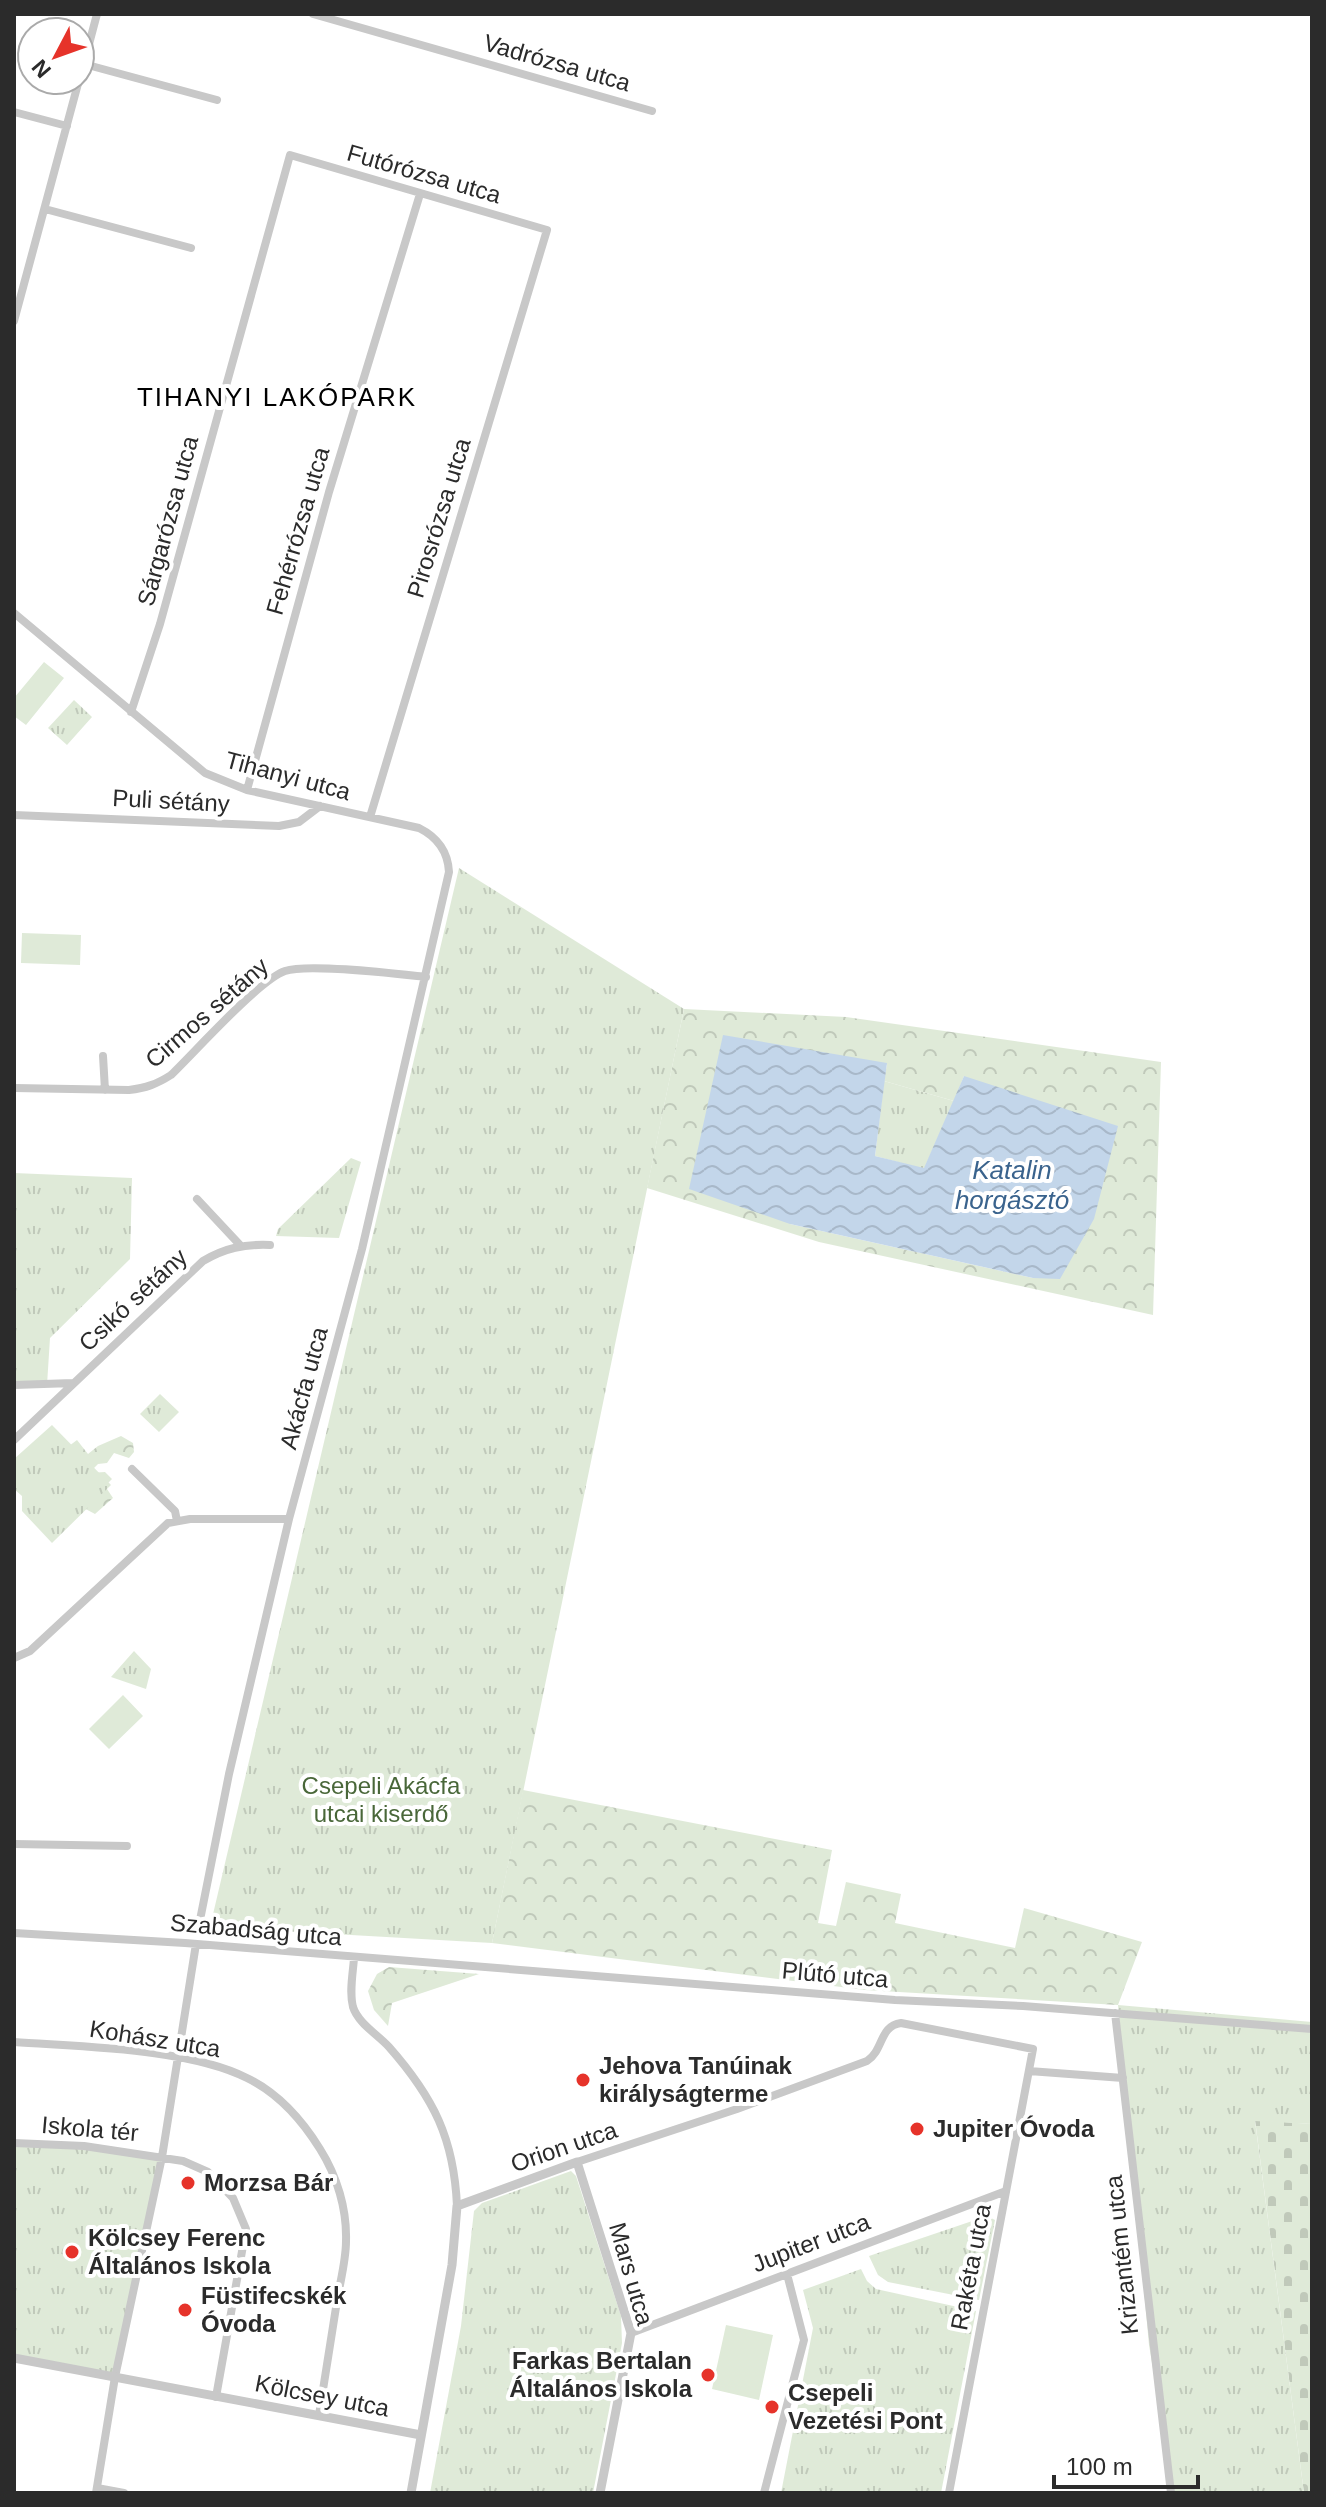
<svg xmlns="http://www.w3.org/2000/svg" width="1326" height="2507" font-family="Helvetica,sans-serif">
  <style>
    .grass { fill: #dfead8 }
    .forest { fill: url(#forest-crowns); fill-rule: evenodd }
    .cemetery { fill: url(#cemetery-stones) }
    .park { fill: url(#park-tufts) }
    .water { fill: url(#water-waves) }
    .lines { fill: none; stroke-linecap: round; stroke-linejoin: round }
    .minor { stroke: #c8c8c8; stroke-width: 8 }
    .tertiary { stroke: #c8c8c8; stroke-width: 9 }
    .poi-dot { fill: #e6332a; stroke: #fff; stroke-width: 3 }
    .labels { text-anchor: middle; stroke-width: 8; stroke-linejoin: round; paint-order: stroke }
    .street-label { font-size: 24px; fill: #2b2b2b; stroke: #fff }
    .park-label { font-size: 24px; fill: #496739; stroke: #fff }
    .poi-label { font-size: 24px; font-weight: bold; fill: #2b2b2b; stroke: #fff; text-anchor: start }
    .neighbourhood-label { font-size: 26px; letter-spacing: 2px; fill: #000; stroke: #fff }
    .water-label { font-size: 26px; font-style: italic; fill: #3a638d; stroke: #fff }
  </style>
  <defs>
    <pattern id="forest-crowns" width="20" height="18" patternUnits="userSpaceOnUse" patternTransform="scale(2)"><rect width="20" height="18" fill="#dfead8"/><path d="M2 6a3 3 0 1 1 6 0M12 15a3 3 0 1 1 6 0" fill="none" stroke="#c0c9ba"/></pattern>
    <pattern id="cemetery-stones" width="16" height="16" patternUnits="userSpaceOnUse" patternTransform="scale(2)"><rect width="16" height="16" fill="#dfead8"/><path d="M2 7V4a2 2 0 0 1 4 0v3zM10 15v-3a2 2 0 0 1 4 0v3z" fill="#c0c9ba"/></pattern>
    <pattern id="park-tufts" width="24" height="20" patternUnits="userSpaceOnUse" patternTransform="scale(2)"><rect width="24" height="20" fill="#dfead8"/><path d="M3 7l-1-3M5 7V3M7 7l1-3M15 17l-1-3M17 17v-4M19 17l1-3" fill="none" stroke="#c0c9ba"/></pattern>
    <pattern id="water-waves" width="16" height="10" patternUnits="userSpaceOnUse" patternTransform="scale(2)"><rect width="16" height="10" fill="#c3d6ea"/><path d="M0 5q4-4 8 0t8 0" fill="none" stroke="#a8b8c9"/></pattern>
  </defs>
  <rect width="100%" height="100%" fill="#fff"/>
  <path class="grass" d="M44,662L64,678L26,725L14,716V698Z
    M22,933L81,935L80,965L21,963Z
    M123,1695L143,1716L109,1749L89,1729Z
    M726,2325L773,2335L759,2400L712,2389Z"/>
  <path class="forest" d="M684,1009L846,1017L1161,1062L1153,1315L819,1242L647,1188ZM887,1064L884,1081L954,1101L964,1076L1033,1278L790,1224Z
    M121,1436L133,1443L134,1452L129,1458L114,1453L107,1463L98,1464L89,1473L105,1472L112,1479L105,1486L113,1498L95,1514L78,1505L69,1446L77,1440L88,1454L98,1446Z
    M523,1790L832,1850L818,1923L836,1926L846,1882L901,1894L895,1923L1015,1948L1024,1908L1142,1942L1118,2005L865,1990L492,1943Z
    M389,1967L479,1974L392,2003L388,2026L374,2010L368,1991L377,1974Z"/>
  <path class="cemetery" d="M1255,2120L1312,2124V2493H1304Z"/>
  <path class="park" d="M74,700L92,717L67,745L48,728Z
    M459,868L684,1009L492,1943L210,1927Z
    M884,1081L954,1101L924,1169L875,1156Z
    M351,1158L361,1162L339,1238L276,1236L278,1229Z
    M14,1173L132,1178L130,1259L50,1338L47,1385H14Z
    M160,1394L179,1412L159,1432L140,1414Z
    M52,1425L111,1485L52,1543L22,1511V1496L14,1489V1459Z
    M134,1651L151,1669L146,1689L111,1677Z
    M1118,2005L1312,2022V2124L1255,2121L1304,2493H1174L1149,2345Z
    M14,2143L162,2157L115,2377L14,2358Z
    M571,2171L576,2176L621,2316L622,2343L593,2493H430L461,2326L474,2211L482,2203Z
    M987,2216L995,2220L979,2300L888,2282L878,2275L869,2256Z
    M861,2269L867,2281L876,2289L976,2311L941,2493H781L813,2328L803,2290Z"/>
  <path class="water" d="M723,1035L887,1063L875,1156L924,1168L964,1076L1118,1126L1094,1219L1060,1279L1033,1278L790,1224L689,1189Z"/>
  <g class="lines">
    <path class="minor" d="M313,14L652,111
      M84,64L217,100
      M80,78L97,14
      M14,112L67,126
      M45,209L191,248
      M14,321L79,80
      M14,613L205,773L247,790L419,828C437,837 448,852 449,872L362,1249L289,1519L229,1774L199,1925
      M131,712L160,624L290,155L547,230L370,817
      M247,790L329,492L420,194
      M14,815L279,826L299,822L320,806
      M103,1056L105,1090
      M14,1088L129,1090C146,1088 157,1084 171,1075C195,1052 259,980 285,971C308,963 398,974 426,977
      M197,1199L240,1245
      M14,1385L73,1383
      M14,1440L203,1261C225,1248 244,1244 270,1245
      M132,1469L175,1511L177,1521
      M14,1658L30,1651L168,1523L190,1519H289
      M14,1844L127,1846
      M14,1933L185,1943L895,2000L1023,2006L1312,2029
      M354,1958C353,1973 349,1992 353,2007C358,2023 378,2035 389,2047C434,2098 454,2139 457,2206
      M1115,2013L1171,2493
      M14,2042C81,2047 188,2048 247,2078C278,2093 302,2120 320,2149C337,2176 347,2209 346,2241C346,2261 340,2282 337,2301C331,2339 325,2377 319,2415
      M1029,2071L1123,2078
      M14,2143L84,2146L183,2161L208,2172L233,2198L246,2229L216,2397
      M577,2162L737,2109L867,2061C884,2050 879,2026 901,2023L1033,2049L949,2493
      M631,2333L1006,2191
      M97,2488L124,2493
      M96,2493L115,2377L162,2157L196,1944
      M764,2493L804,2340L787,2274"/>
    <path class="tertiary" d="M14,2358L421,2435
      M411,2493L452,2265L457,2206L577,2162L631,2333L600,2493"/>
  </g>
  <g class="poi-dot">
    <circle cx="583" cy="2080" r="8"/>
    <circle cx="917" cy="2129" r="8"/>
    <circle cx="188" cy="2183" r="8"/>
    <circle cx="72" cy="2252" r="8"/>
    <circle cx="185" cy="2310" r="8"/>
    <circle cx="708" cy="2375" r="8"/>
    <circle cx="772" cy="2407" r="8"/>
  </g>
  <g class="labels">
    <g class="street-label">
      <text transform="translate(557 63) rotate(16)" y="8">Vadrózsa utca</text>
      <text transform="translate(424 174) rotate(16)" y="8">Futórózsa utca</text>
      <text transform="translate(439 518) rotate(-73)" y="8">Pirosrózsa utca</text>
      <text transform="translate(168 521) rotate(-75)" y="8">Sárgarózsa utca</text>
      <text transform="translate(298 531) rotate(-74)" y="8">Fehérrózsa utca</text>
      <text transform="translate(288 776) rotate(15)" y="8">Tihanyi utca</text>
      <text transform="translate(171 801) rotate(3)" y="8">Puli sétány</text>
      <text transform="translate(207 1013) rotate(-41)" y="8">Cirmos sétány</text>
      <text transform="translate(133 1300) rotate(-43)" y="8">Csikó sétány</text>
      <text transform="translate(304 1388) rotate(-75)" y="8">Akácfa utca</text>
      <text transform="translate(256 1930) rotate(5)" y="8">Szabadság utca</text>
      <text transform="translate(835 1975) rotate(5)" y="8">Plútó utca</text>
      <text transform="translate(155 2039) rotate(9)" y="8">Kohász utca</text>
      <text transform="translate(90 2129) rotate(5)" y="8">Iskola tér</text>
      <text transform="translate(564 2147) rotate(-19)" y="8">Orion utca</text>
      <text transform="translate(811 2243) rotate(-21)" y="8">Jupiter utca</text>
      <text transform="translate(1122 2255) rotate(-96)" y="8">Krizantém utca</text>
      <text transform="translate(971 2267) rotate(-79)" y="8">Rakéta utca</text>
      <text transform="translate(631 2274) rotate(74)" y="8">Mars utca</text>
      <text transform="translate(322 2396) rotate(11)" y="8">Kölcsey utca</text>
    </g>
    <g class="park-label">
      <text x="381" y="1794">Csepeli Akácfa<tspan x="381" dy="28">utcai kiserdő</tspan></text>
    </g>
    <g class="poi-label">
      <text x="599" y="2074">Jehova Tanúinak<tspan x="599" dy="28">királyságterme</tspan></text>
      <text x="933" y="2137">Jupiter Óvoda</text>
      <text x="204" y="2191">Morzsa Bár</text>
      <text x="88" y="2246">Kölcsey Ferenc<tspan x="88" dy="28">Általános Iskola</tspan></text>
      <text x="201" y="2304">Füstifecskék<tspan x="201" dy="28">Óvoda</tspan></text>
      <text x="692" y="2369" text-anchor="end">Farkas Bertalan<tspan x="692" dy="28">Általános Iskola</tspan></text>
      <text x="788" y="2401">Csepeli<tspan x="788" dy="28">Vezetési Pont</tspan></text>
    </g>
    <g class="neighbourhood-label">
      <text x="277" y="406">TIHANYI LAKÓPARK</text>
    </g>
    <g class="water-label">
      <text x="1012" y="1179">Katalin<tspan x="1012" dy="30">horgásztó</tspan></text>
    </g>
  </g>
  <rect width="1326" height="2507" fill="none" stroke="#2b2b2b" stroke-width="32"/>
  <g transform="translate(56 56) rotate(229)"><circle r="38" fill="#ffffff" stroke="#aaaaaa" stroke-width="2"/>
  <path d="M0-6L14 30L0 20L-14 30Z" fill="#e6332a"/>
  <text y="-12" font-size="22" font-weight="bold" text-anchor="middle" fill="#2b2b2b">N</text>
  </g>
  <path d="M1054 2475v12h144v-12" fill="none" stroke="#2b2b2b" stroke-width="4"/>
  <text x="1066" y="2475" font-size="24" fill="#2b2b2b" stroke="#ffffff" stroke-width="6" paint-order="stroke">100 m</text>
</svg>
